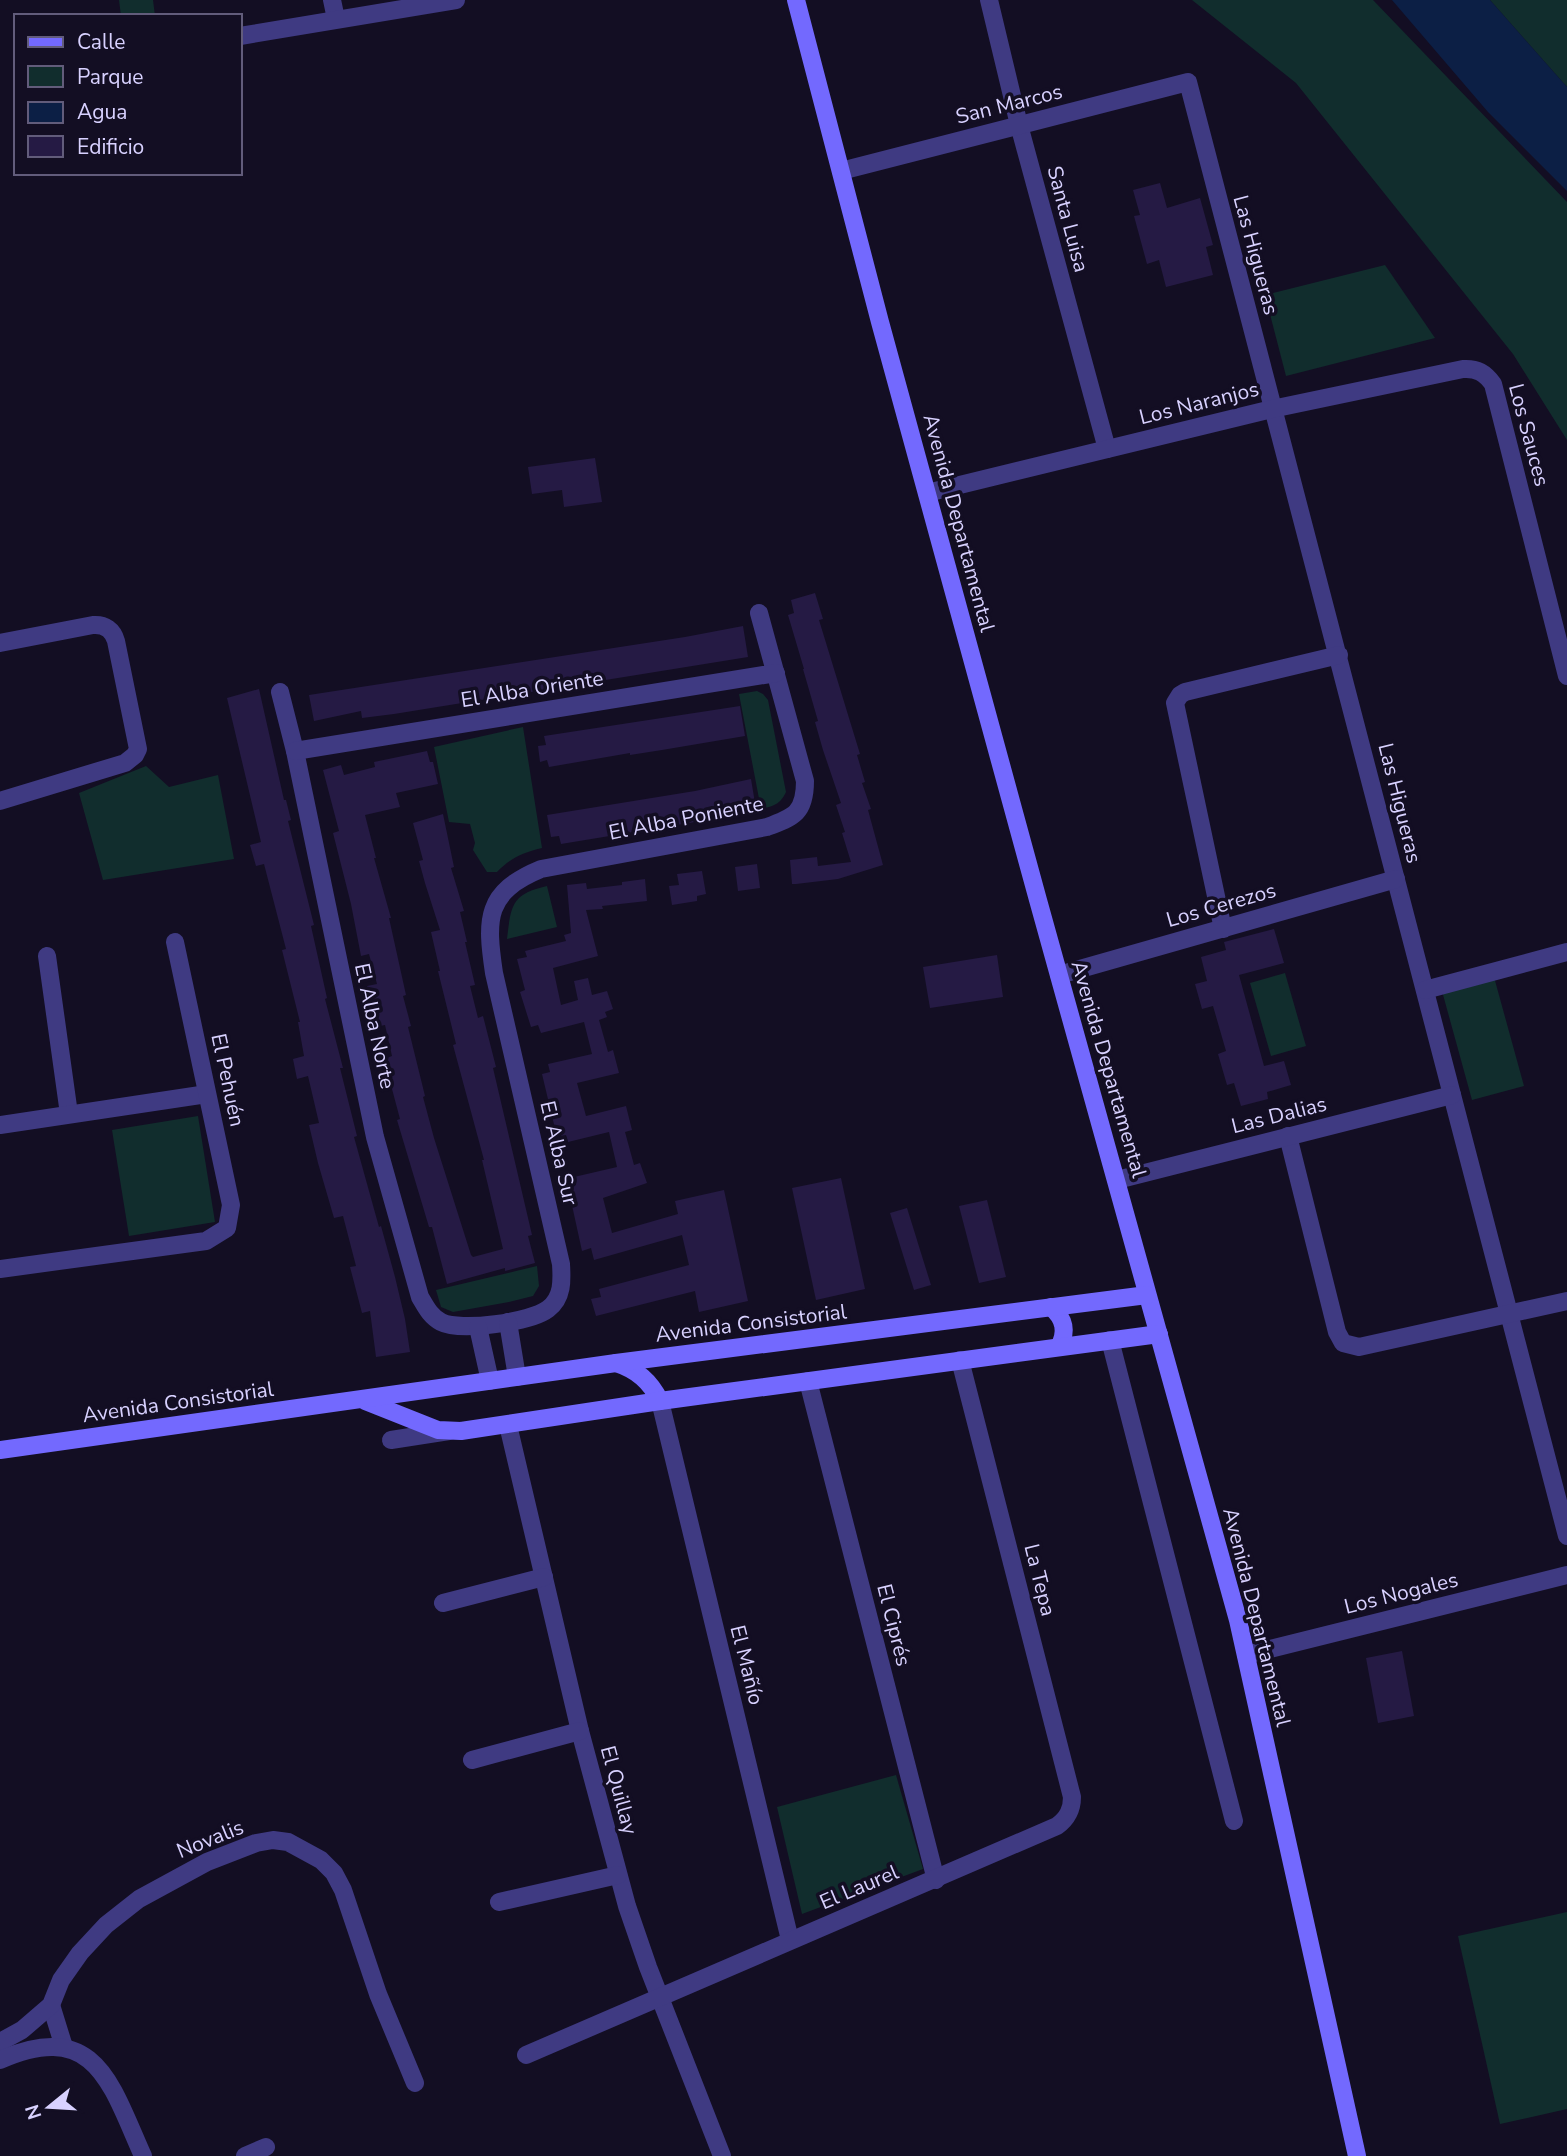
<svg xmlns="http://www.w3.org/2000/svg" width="1567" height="2156" viewBox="0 0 1567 2156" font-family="'Nunito Sans',sans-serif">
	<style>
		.green { fill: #112d2d }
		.water { fill: #0c1f45 }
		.building { fill: #251a44 }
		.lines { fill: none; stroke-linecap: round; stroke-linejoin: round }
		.street { stroke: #3f3a82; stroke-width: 18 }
		.secondary { stroke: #7369fe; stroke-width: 18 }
		.labels { text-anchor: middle; stroke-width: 7; stroke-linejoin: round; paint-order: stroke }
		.street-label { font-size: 21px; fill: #d8d1ff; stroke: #130e23 }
	</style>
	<rect width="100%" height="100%" fill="#130e23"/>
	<g class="green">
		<polygon points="119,0 153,0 155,16 121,16"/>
		<polygon points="1192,0 1373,0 1567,202 1567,440 1513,354 1296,83"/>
		<polygon points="1490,0 1567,0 1567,87"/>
		<polygon points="1385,265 1435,338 1286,376 1265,295"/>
		<path d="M757,691L763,694L768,700L786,792C780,805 773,806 761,809L739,694Z"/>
		<path d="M523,727L542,848C522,853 512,857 497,872H487L473,850L475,843L470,824L449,822L434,747Z"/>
		<polygon points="146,766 169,787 218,775 234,859 103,880 79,793"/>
		<path d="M547,886L557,927L507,939C511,906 511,894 547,886Z"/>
		<polygon points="1285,973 1306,1046 1271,1056 1250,983"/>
		<polygon points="1494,977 1524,1086 1472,1100 1442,991"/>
		<polygon points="198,1116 215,1222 129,1236 112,1130"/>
		<polygon points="537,1266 539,1286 533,1296 509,1302 453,1312 441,1307 436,1290"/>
		<polygon points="896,1775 923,1869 802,1914 777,1807"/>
		<polygon points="1567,1912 1567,2109 1500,2124 1458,1936"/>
	</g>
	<polygon class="water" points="1392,0 1490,0 1567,87 1567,191 1488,112"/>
	<g class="building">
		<polygon points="1160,183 1167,208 1200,198 1213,245 1206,247 1213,275 1166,287 1159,260 1147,264 1134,216 1140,215 1133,190"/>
		<polygon points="595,458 602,502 564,507 562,490 532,494 528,467"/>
		<polygon points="815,593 823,619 819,620 860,754 857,755 865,782 862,783 871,809 868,810 883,865 838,879 796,884 792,884 790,860 817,857 818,866 851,862 842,833 845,832 836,805 841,803 823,750 815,722 818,721 803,669 804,669 788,615 794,613 791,600"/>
		<polygon points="743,626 748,657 394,714 362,718 361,711 314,721 309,695 685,637"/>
		<polygon points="259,689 284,800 286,800 291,820 288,821 314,925 311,926 327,998 325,999 343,1068 340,1068 357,1136 354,1137 379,1227 381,1226 395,1277 405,1319 410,1352 376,1357 370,1311 362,1313 350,1267 356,1266 343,1216 334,1218 318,1163 309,1125 319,1123 308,1076 297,1079 293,1059 304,1056 298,1022 300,1022 282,950 286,949 264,864 256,866 250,845 261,842 227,698"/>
		<polygon points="740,706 745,736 662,750 630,755 630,753 549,767 547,760 540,762 538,746 546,745 544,736"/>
		<polygon points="427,751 430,762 433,762 438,784 396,793 400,807 365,815 376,858 374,858 391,918 389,918 406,995 403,996 411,1026 408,1027 425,1096 423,1097 434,1138 471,1255 473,1257 503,1249 482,1160 484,1160 453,1045 456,1044 438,971 440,971 431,932 440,930 425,883 419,861 423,860 413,823 443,814 454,867 451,868 464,911 460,912 467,942 465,942 475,985 470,986 478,1018 483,1016 496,1067 493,1068 532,1235 528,1236 535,1263 505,1271 505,1268 447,1284 432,1227 429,1227 397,1120 400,1119 384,1059 392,1056 385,1025 375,1027 367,986 377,984 369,954 361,956 351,904 333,833 339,831 323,770 341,765 344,775 375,767 374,762"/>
		<polygon points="751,779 756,809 725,815 725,817 561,844 559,836 551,837 547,815 695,791"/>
		<polygon points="757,864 760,888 738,891 735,867"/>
		<polygon points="702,871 706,894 697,896 697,901 672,905 669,886 679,885 677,874"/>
		<polygon points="645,879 647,901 602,906 603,909 586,910 598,956 553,968 561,1005 578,1000 574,981 588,978 592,995 607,991 613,1009 605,1012 607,1017 599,1020 608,1052 613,1050 619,1073 577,1083 586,1116 626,1106 632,1130 625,1132 634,1165 640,1163 647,1183 603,1198 612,1233 678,1214 675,1201 724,1190 748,1301 699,1312 695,1291 596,1316 591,1299 601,1297 599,1289 689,1265 682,1235 594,1260 591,1248 582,1251 568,1187 576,1185 574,1177 617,1167 609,1132 568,1142 566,1135 557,1137 542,1074 550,1072 548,1064 592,1054 584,1022 541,1033 538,1025 531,1027 520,992 525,990 517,959 527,957 525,951 566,941 564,935 571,933 567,885 586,883 587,889 622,885 622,882"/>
		<polygon points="1274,929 1284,963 1239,975 1264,1066 1284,1061 1291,1085 1267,1092 1268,1099 1241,1106 1234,1083 1227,1085 1218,1054 1226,1051 1213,1006 1202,1009 1195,984 1207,981 1201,957 1226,950 1224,942"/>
		<polygon points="997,955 1003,997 930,1008 923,967"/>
		<polygon points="841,1178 865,1289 816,1300 792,1188"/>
		<polygon points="987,1200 1006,1277 979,1283 959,1206"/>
		<polygon points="907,1208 931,1285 914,1290 890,1213"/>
		<polygon points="1402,1651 1414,1716 1378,1723 1366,1658"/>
	</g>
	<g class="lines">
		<g class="street">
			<polyline points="332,0 336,19"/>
			<polyline points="989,0 1019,125 1107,449"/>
			<polyline points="240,36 456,0"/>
			<polyline points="841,171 1188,82 1567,1536"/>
			<path d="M927,493L1272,409L1463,369C1477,368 1485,373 1493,384L1567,676"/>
			<path d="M0,643L93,625C105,624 113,630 116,641L138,749L135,755L125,763L0,801"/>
			<path d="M280,692L295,751L375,1137L420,1297C426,1307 430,1316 441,1322C460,1332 531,1322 548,1309C563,1298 562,1280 561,1264L494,973C486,919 485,892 541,869L767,827C794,817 805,813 805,781L759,613"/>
			<polyline points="295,751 776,673"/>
			<polyline points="1223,929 1175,703 1180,695 1185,692 1339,655"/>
			<polyline points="47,956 69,1114"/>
			<polyline points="1059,975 1396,879"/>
			<polyline points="1425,990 1567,952"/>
			<polyline points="0,1125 207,1094"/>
			<polyline points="1288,1136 1337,1332 1343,1343 1359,1347 1567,1301"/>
			<polyline points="1117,1180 1452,1095"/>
			<polyline points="0,1269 206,1241 227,1228 231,1205 175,942"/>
			<polyline points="508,1322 517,1377"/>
			<polyline points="478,1327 490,1381"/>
			<polyline points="1110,1340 1234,1821"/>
			<polyline points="808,1381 936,1880"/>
			<polyline points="660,1401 790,1940"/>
			<polyline points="508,1425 580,1731 627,1906 648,1967 722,2156"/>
			<polyline points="391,1440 449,1431"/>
			<polyline points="443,1603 544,1577"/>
			<polyline points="1246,1655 1567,1575"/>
			<polyline points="472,1760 580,1731"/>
			<polyline points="499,1902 618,1875"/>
			<polyline points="51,2005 64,2047"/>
			<polyline points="0,2042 22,2030 51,2005 61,1980 80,1953 106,1925 139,1899 207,1862 256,1843 273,1840 288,1842 321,1860 334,1873 343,1890 378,1994 415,2083"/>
			<path d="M526,2055L1057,1826C1068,1818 1072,1809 1072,1797L960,1360"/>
			<path d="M0,2060C96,2018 111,2085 143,2156"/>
			<polyline points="245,2156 266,2147"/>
		</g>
		<g class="secondary">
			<polyline points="796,0 880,322 1038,900 1238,1620 1357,2156"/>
			<path d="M1051,1307C1065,1319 1067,1332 1059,1347"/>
			<path d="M616,1363C637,1370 650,1381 660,1401"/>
			<polyline points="365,1401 438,1430 461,1431 660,1401 1159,1334"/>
			<polyline points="0,1450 616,1363 1147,1295"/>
		</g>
	</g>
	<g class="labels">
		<g class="street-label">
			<text transform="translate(1009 104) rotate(-14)" y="7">San Marcos</text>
			<text transform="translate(1068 219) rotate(75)" y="7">Santa Luisa</text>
			<text transform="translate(1256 255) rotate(75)" y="7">Las Higueras</text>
			<text transform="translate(1199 403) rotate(-14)" y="7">Los Naranjos</text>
			<text transform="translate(1529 435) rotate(75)" y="7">Los Sauces</text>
			<text transform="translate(959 523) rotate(75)" y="7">Avenida Departamental</text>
			<text transform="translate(532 689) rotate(-9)" y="7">El Alba Oriente</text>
			<text transform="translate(1400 803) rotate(76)" y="7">Las Higueras</text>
			<text transform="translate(686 818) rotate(-11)" y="7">El Alba Poniente</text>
			<text transform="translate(1221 905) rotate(-16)" y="7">Los Cerezos</text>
			<text transform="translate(375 1026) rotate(78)" y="7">El Alba Norte</text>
			<text transform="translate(1109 1069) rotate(74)" y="7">Avenida Departamental</text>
			<text transform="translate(228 1080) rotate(78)" y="7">El Pehuén</text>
			<text transform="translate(1279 1115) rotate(-14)" y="7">Las Dalias</text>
			<text transform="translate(559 1153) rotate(77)" y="7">El Alba Sur</text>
			<text transform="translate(751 1323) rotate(-7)" y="7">Avenida Consistorial</text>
			<text transform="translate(178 1402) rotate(-8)" y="7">Avenida Consistorial</text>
			<text transform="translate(1040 1580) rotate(76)" y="7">La Tepa</text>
			<text transform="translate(1401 1593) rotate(-14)" y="7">Los Nogales</text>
			<text transform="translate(1257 1617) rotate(76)" y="7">Avenida Departamental</text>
			<text transform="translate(894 1625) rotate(76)" y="7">El Ciprés</text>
			<text transform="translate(747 1665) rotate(76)" y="7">El Mañío</text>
			<text transform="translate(619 1790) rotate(75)" y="7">El Quillay</text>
			<text transform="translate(210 1839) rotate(-22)" y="7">Novalis</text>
			<text transform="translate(859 1887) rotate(-23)" y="7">El Laurel</text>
		</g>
	</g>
	<rect x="14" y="14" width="228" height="161" fill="#130e23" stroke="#625c7b" stroke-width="2"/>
	<rect x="28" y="37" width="35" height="10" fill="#7369fe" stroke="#625c7b" stroke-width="2"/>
	<text x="77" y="49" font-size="21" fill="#d8d1ff">Calle</text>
	<rect x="28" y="66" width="35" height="21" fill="#112d2d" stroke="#625c7b" stroke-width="2"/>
	<text x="77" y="84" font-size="21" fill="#d8d1ff">Parque</text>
	<rect x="28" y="102" width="35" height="21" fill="#0c1f45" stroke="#625c7b" stroke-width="2"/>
	<text x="77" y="119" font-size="21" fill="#d8d1ff">Agua</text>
	<rect x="28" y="136" width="35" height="21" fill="#251a44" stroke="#625c7b" stroke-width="2"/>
	<text x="77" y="154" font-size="21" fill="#d8d1ff">Edificio</text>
	<g transform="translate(49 2107) rotate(252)" stroke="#130e23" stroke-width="5" paint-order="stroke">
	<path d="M0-5L12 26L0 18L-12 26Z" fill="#d8d1ff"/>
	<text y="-10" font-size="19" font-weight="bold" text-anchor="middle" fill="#d8d1ff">N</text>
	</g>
</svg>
